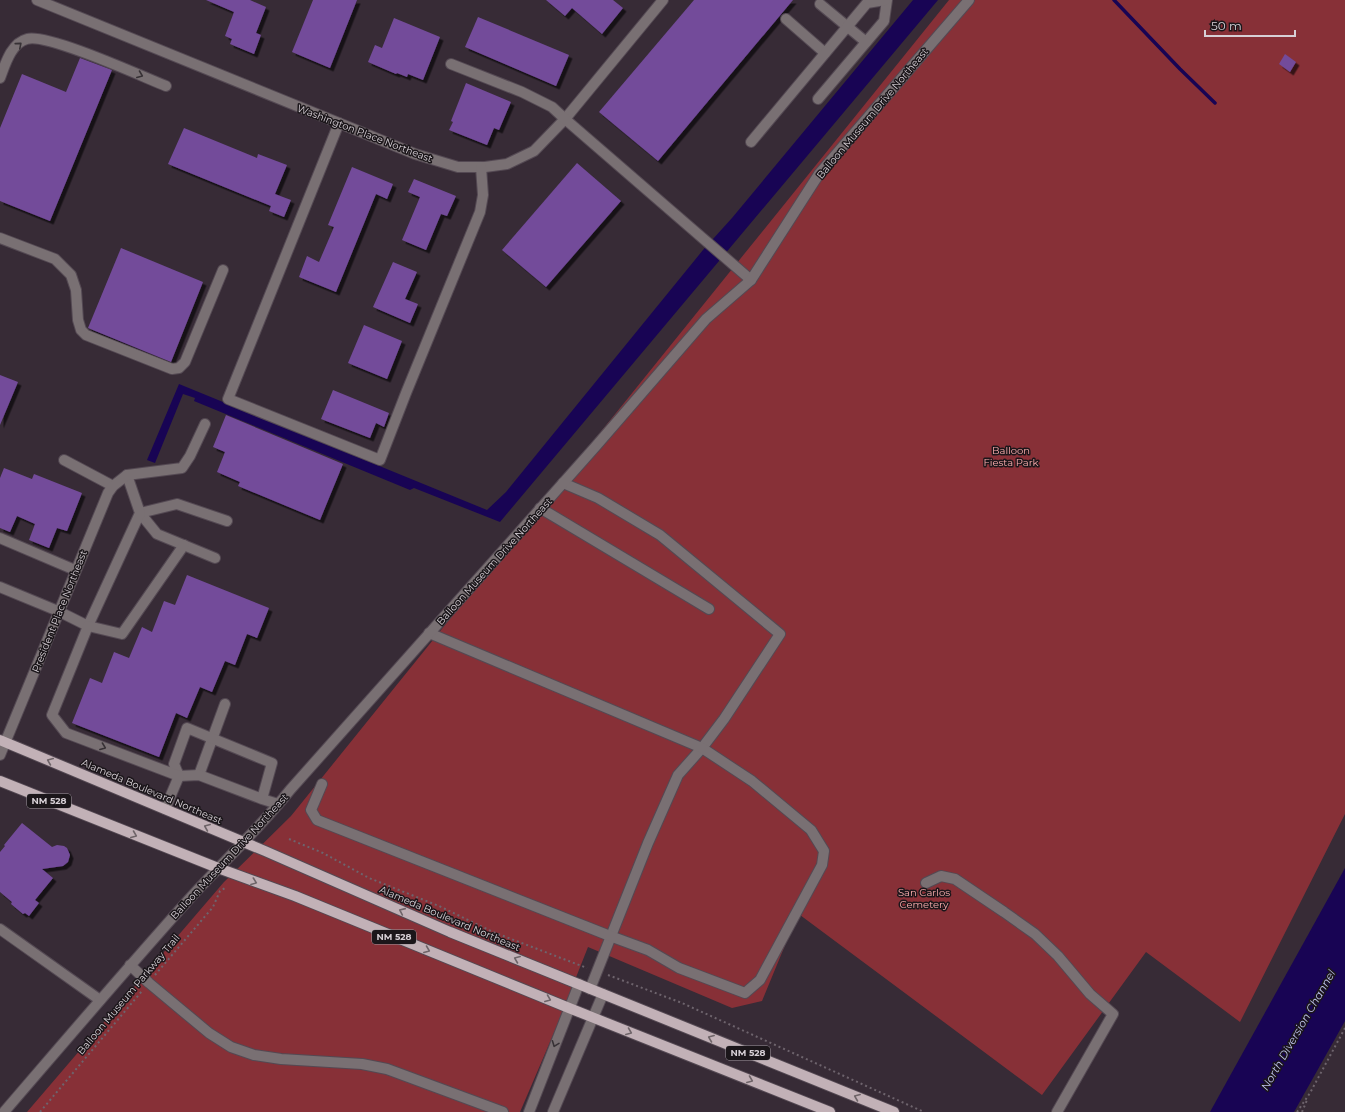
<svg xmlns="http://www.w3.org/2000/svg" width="1345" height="1112" viewBox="0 0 1345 1112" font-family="Montserrat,sans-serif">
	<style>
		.green { fill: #873037 }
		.water { fill: #180454 }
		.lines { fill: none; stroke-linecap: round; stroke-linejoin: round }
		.stream { stroke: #180454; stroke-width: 3.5 }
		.building { fill: #734b9a; filter: url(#shadow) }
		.minor-casing { stroke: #544953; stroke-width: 12 }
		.major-casing { stroke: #544953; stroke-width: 12 }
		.path { stroke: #6e646d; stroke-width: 2; stroke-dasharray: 2 3; stroke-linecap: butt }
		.minor { stroke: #797073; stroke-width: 10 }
		.major { stroke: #c2b1b7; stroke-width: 10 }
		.oneway { stroke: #373135 }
		.oneway2 { stroke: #6e6468 }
		.labels { text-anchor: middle; stroke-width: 3; stroke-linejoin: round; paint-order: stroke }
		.shield { fill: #1b161a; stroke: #9f989e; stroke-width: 1 }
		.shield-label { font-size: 9px; font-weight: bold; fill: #d7d0d6 }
		.street-label { font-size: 10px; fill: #d7d0d6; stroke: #1b161a }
		.park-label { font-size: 10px; fill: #feaeaf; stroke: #1b161a }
		.water-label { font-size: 11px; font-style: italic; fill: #bfc3f0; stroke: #1b161a }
	</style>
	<defs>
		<filter id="shadow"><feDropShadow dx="3.5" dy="3.5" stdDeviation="0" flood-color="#0009"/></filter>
	</defs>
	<rect width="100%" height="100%" fill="#372b36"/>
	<polygon class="green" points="949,0 1345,0 1345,814 1240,1022 1146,952 1042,1095 800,915 800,909 762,1001 732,1008 588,947 556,1028 520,1112 27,1112 224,882 291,816"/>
	<g class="water">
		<polygon points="913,0 938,0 500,522 414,488 410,490 194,401 195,398 183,394 155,463 147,460 179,384 487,510 506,492 703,250 732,218"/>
		<polygon points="1345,868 1345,1021 1294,1112 1210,1112"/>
	</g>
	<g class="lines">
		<polyline class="stream" points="1114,0 1180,69 1215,103"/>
	</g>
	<g class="building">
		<polygon points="206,0 250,0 266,7 256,33 261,35 254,54 230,44 232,39 225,36 234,12"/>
		<polygon points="313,0 357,0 330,68 292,52"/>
		<polygon points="546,0 613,0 623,8 602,34 572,8 565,16"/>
		<polygon points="694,0 793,0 658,161 599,112"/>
		<polygon points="478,17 569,55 556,86 465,47"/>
		<polygon points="394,18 440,37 423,80 408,74 407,77 397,73 396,74 368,62 375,45 382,48"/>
		<polygon points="1285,54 1296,62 1290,72 1279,64"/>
		<polygon points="80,58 112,70 50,221 0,201 0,128 22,74 66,92"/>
		<polygon points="466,83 511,102 499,130 494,128 487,145 449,130 453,122 451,121"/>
		<polygon points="184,128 257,158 258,154 287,165 275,194 291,200 284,217 269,211 271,206 168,164"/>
		<polygon points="577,163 621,201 546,287 502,250"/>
		<polygon points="352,167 393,184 387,199 376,194 336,292 299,277 307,256 319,262 334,227 328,225"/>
		<polygon points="414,179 456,196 447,216 441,214 426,250 402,240 420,197 408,192"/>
		<polygon points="121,248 203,282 171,362 88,328"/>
		<polygon points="393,262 417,272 405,299 418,304 410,323 373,307"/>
		<polygon points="364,325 402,341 387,379 348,363"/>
		<polygon points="0,375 18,382 0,425"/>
		<polygon points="333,390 389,413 384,427 376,423 370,438 321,419"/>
		<polygon points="226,415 343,464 320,520 238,486 240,482 217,472 225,452 213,447"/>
		<polygon points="4,468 32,479 34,474 82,493 67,531 57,528 49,548 29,540 35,524 17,516 10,532 0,528 0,478"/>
		<polygon points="187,575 269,608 257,638 247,634 235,665 225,661 212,692 200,687 187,718 176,713 159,757 72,723 90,678 102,683 114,652 129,658 142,627 152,632 164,601 175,605"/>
		<polygon points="22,823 52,847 57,845 64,846 67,848 70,855 68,862 63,866 42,869 53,878 35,900 39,903 29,916 25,913 23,914 11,904 12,902 0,892 0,852 5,846 4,845"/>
	</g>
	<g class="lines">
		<defs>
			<g id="minor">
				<polyline points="37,0 415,154 458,167 485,167 507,164 534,151 565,119 663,0"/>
				<polyline points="820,4 866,42"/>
				<polyline points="786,19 825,53"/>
				<polyline points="451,64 522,92 552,107 565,119 751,280"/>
				<path d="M0,78C5,65 11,43 27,39C47,33 141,76 166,86"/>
				<polyline points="818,99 884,21 887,0"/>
				<polyline points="339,123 228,399 380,460 406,393 480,212 483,195 481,167"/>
				<polyline points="751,142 867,3 885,0"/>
				<polyline points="0,238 55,259 71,275 76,290 78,320 81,330 86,335 172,369 179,368 185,362 223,270"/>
				<polyline points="64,460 113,486"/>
				<polyline points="563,483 598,498 660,535 780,634 724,719 702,748 678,775 648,843 590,989"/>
				<polyline points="540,508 709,609"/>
				<polyline points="0,538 75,570"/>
				<polyline points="215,558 157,534 140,513 177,504 227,521"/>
				<polyline points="0,587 58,611 88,626 140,513 127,475"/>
				<polyline points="0,755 108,493 113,486 127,475 182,468 190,456 205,424"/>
				<polyline points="199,775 225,704"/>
				<polyline points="322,784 311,810 317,820 610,936 648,950 679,968 745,993 760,980 822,865 824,851 811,830 752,781 702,748 429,633"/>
				<polyline points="262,799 272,763 187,728 174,764 179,776 199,775 262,799 278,804"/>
				<polyline points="165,809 179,776 66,733 52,715 88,626 122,634 184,545"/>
				<polyline points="926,883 941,876 955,879 1004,912 1035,934 1058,956 1090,994 1113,1014 1057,1112"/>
				<polyline points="0,929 100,1000"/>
				<polyline points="130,965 149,983 209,1033 231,1047 254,1055 281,1059 362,1064 387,1069 503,1112"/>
				<path d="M4,1112C66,1040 128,967 191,897C224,861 260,828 290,790L596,446L706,319L751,280L819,174L969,0"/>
				<polyline points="529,1112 579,984"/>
				<polyline points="553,1112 603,994"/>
			</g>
			<g id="major">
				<polyline points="0,740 265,851 450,932 894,1112"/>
				<polyline points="0,781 218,868 295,896 569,1008 830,1112"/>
			</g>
		</defs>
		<use href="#minor" class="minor-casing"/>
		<use href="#major" class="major-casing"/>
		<g class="path">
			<polyline points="289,839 323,853 369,878 439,906 493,932 587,968"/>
			<polyline points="155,975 213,907 220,891 227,887"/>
			<polyline points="608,975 682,1003 924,1112"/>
			<polyline points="40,1112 142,991"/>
			<polyline points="1297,1112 1310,1093 1345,1028"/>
			<polyline points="1302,1112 1307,1100"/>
		</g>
		<use href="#minor" class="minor"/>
		<use href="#major" class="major"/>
	</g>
	<defs><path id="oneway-chevron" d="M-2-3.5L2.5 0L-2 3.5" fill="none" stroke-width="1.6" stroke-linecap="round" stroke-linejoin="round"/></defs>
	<g class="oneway">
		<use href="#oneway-chevron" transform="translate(19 45) rotate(-41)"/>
		<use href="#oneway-chevron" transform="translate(140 75) rotate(22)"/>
		<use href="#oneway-chevron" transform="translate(103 747) rotate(21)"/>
		<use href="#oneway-chevron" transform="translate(555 1044) rotate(111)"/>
	</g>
	<g class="oneway2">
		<use href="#oneway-chevron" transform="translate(50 761) rotate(-157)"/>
		<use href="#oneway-chevron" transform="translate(207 827) rotate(-157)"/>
		<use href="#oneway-chevron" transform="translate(134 835) rotate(22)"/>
		<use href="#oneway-chevron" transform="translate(254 882) rotate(20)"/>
		<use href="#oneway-chevron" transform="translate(402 911) rotate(-156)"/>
		<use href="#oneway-chevron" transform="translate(427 950) rotate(22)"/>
		<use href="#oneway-chevron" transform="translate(517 959) rotate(-158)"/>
		<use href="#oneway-chevron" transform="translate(548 999) rotate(22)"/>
		<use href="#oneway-chevron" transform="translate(629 1032) rotate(22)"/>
		<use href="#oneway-chevron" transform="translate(711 1038) rotate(-158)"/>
		<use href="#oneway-chevron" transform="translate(750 1080) rotate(22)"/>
		<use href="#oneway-chevron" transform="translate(857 1097) rotate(-158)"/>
	</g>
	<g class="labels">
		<g class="shield">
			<rect x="27" y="794" width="44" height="14" rx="3"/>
			<rect x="372" y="930" width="44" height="14" rx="3"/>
			<rect x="726" y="1046" width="44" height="14" rx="3"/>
		</g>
		<g class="shield-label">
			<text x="49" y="804">NM 528</text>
			<text x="394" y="940">NM 528</text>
			<text x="748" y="1056">NM 528</text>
		</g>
		<g class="street-label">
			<text transform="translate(872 113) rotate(-50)" y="4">Balloon Museum Drive Northeast</text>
			<text transform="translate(365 133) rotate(21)" y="4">Washington Place Northeast</text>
			<text transform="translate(494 561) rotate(-48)" y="4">Balloon Museum Drive Northeast</text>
			<text transform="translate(59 611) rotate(-68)" y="4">President Place Northeast</text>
			<text transform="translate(152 791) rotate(23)" y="4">Alameda Boulevard Northeast</text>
			<text transform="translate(229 856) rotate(-47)" y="4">Balloon Museum Drive Northeast</text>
			<text transform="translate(450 918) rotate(23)" y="4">Alameda Boulevard Northeast</text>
			<text transform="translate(128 994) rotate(-50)" y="4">Balloon Museum Parkway Trail</text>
		</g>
		<g class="park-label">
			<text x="1011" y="454">Balloon<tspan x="1011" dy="12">Fiesta Park</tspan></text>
			<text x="924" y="896">San Carlos<tspan x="924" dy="12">Cemetery</tspan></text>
		</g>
		<g class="water-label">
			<text transform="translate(1298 1030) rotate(-60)" y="4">North Diversion Channel</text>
		</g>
	</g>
	<path d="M1205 30v6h90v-6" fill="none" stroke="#d7d0d6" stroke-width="2"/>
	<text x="1211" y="30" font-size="12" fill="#d7d0d6" stroke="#1b161a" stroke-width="3" paint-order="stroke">50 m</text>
</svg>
